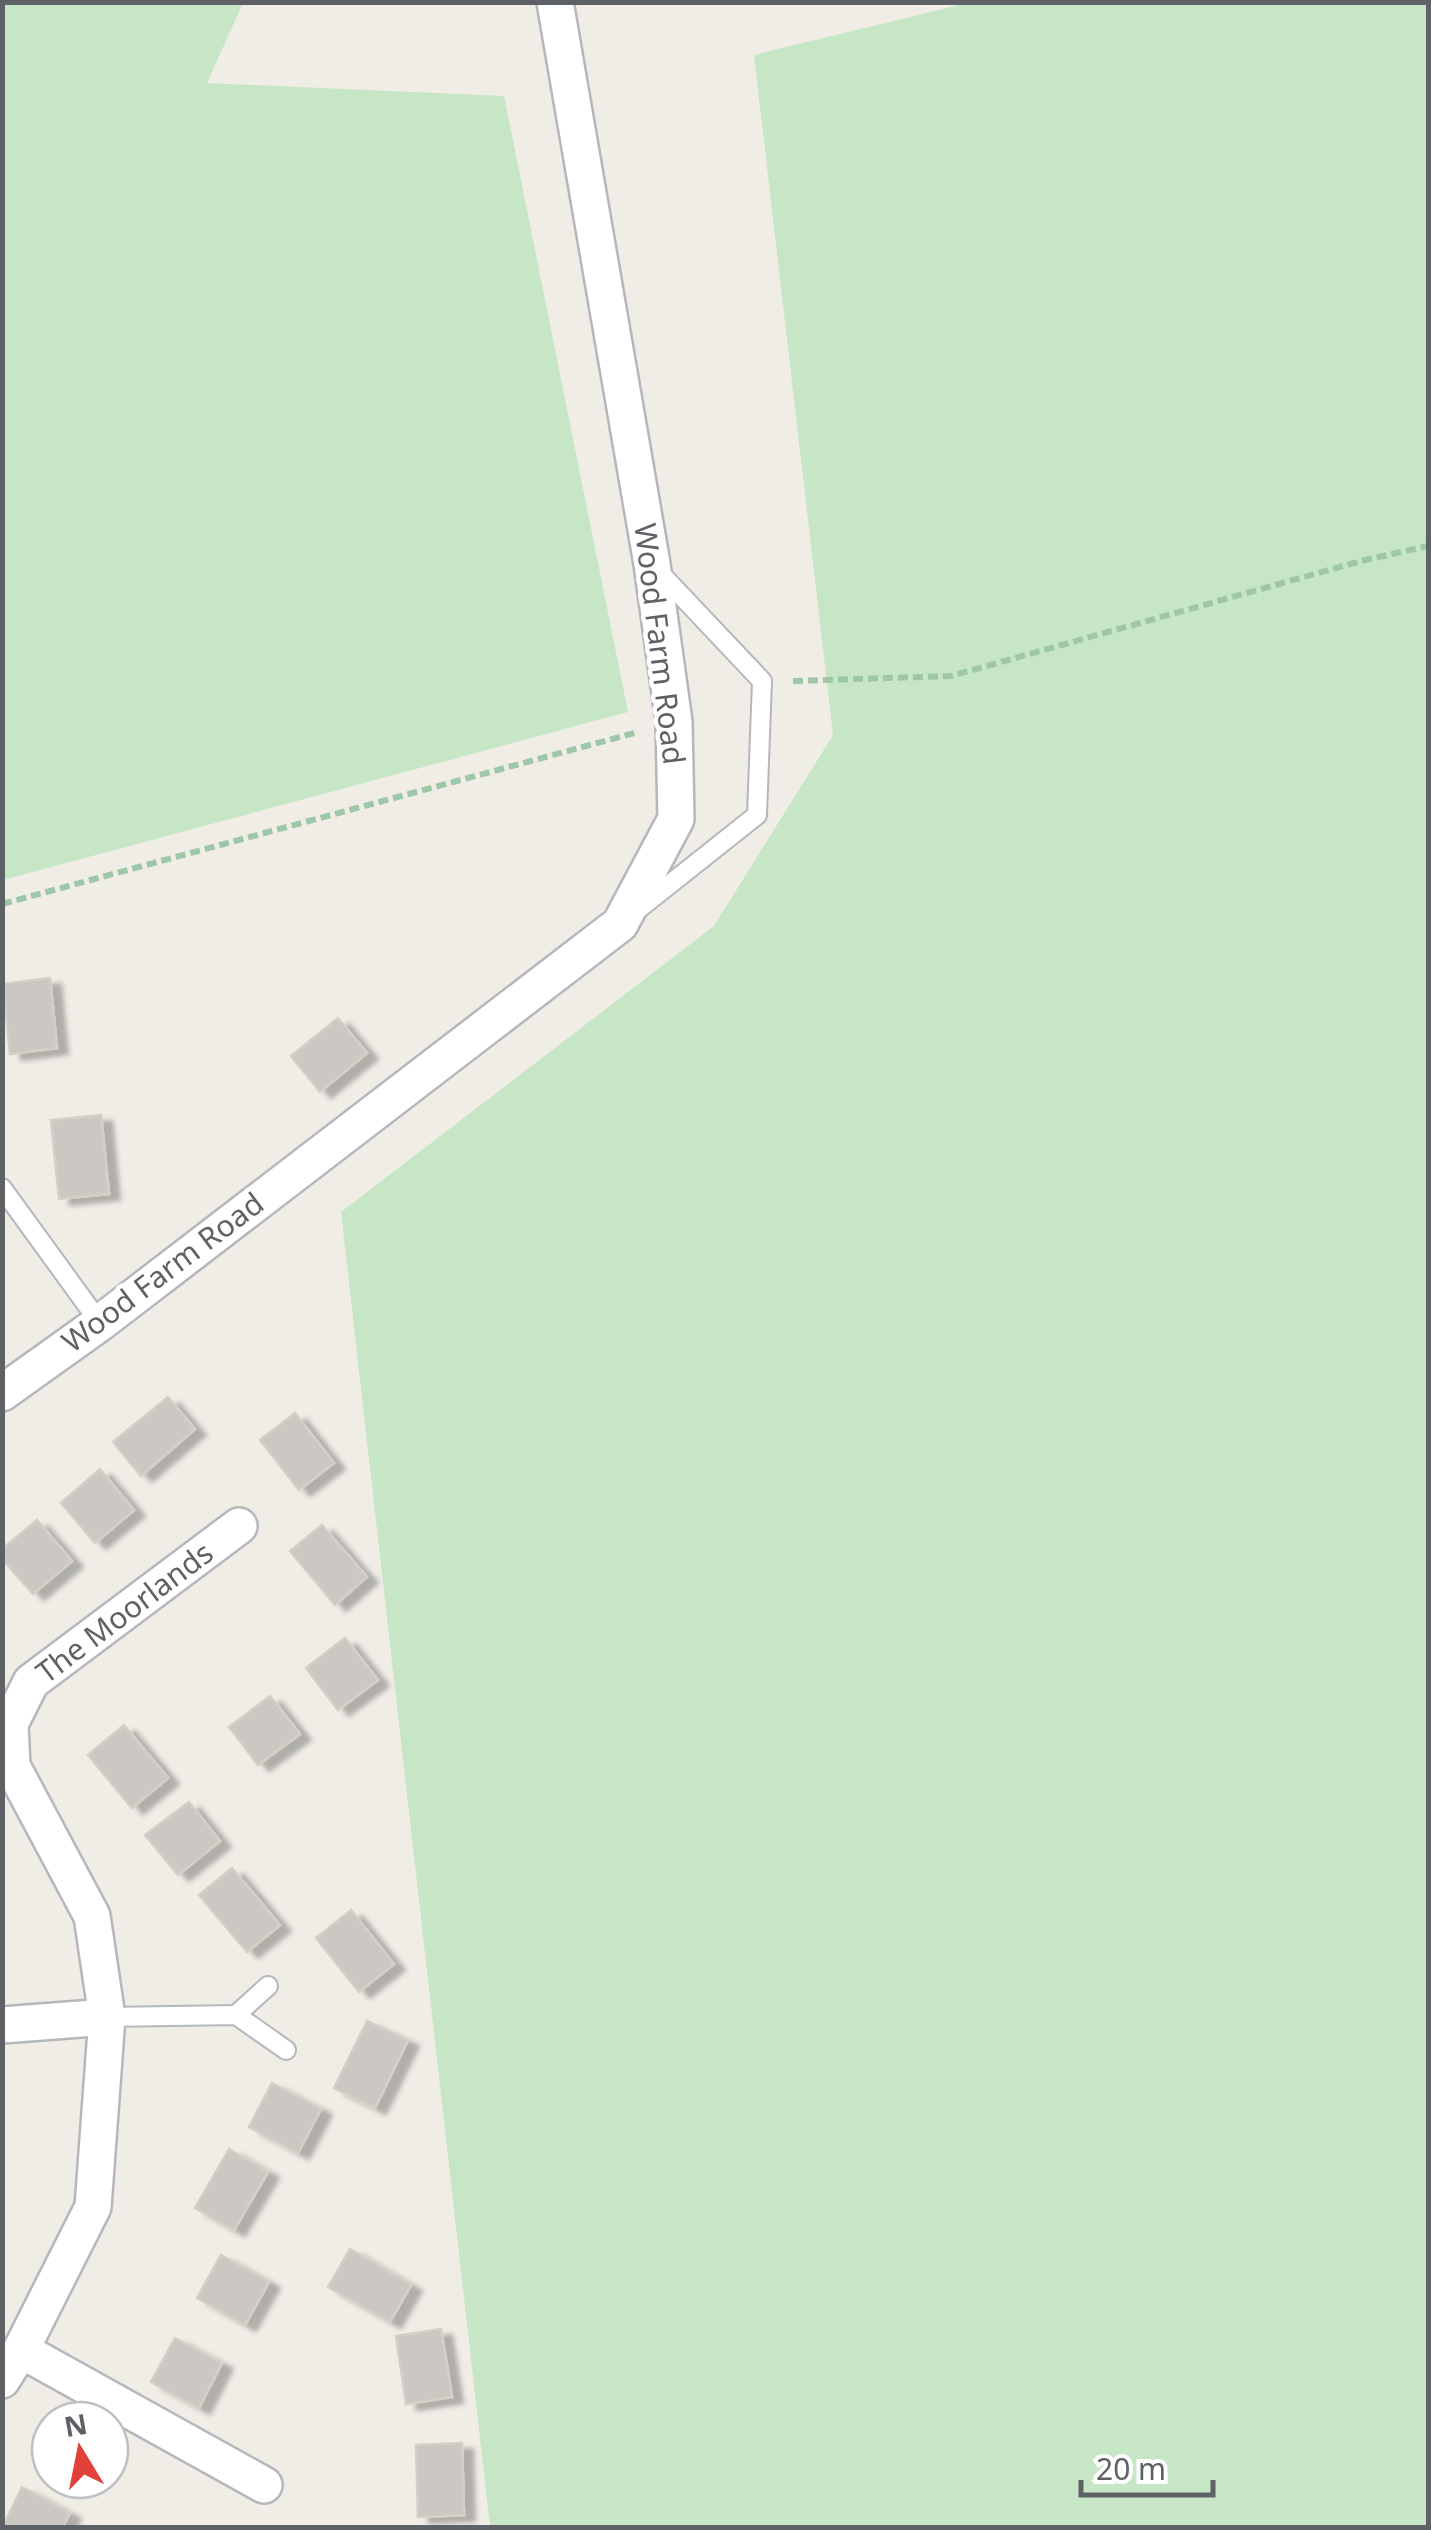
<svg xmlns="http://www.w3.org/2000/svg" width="1431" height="2530" viewBox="0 0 1431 2530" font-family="'Noto Sans',sans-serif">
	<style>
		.green { fill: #c6e6c5 }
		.building { fill: #cbc8c4; stroke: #d4cfc5; stroke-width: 2.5; filter: url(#shadow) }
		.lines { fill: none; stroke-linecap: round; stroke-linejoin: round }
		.lane-casing { stroke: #b4b7bb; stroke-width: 22 }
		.street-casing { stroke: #b4b7bb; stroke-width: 40 }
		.path { stroke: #9ec7a8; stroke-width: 6; stroke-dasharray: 10 5; stroke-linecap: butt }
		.lane { stroke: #fff; stroke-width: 18 }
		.street { stroke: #fff; stroke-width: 35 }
		.labels { text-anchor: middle; stroke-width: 9; stroke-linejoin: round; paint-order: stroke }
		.street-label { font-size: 30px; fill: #5e6266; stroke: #fff }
	</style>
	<defs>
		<filter id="shadow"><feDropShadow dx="11" dy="6" stdDeviation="2.5" flood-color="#0004"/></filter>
	</defs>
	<rect width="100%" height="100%" fill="#f0ede7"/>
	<g class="green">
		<polygon points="3,2 243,3 207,83 504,96 628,712 3,880"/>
		<polygon points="967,3 1428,3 1428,2527 490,2527 341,1212 714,926 833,735 754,55"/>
	</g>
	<g class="building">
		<polygon points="50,978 57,1048 10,1054 3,984"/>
		<polygon points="338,1018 367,1053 320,1092 291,1056"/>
		<polygon points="101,1115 109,1194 59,1199 51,1120"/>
		<polygon points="168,1397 195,1429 141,1476 113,1442"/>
		<polygon points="295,1413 334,1463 299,1490 260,1440"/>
		<polygon points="100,1469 134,1510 95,1543 61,1503"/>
		<polygon points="37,1520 72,1561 33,1594 2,1559 2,1549"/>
		<polygon points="322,1525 367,1577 335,1605 290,1551"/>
		<polygon points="345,1638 378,1680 338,1710 306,1668"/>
		<polygon points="270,1696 300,1734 258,1765 229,1727"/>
		<polygon points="124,1725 168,1778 132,1808 88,1755"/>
		<polygon points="189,1802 220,1841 178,1875 145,1835"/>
		<polygon points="232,1868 280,1925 247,1952 199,1895"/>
		<polygon points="351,1910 394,1964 359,1992 316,1938"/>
		<polygon points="367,2021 408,2040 375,2108 334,2088"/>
		<polygon points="272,2083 321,2109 298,2153 249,2127"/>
		<polygon points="229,2149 268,2172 234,2230 195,2208"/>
		<polygon points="350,2249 411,2285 390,2322 328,2287"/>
		<polygon points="221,2255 269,2282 245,2325 197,2298"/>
		<polygon points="441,2329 452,2397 406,2404 396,2336"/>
		<polygon points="175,2338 222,2363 199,2408 151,2382"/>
		<polygon points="462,2443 464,2515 418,2517 416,2445"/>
		<polygon points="22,2487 70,2513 62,2528 2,2528"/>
	</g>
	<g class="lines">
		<defs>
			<g id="lane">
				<polyline points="636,911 757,815 762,681 659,572"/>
				<polyline points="2,1188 100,1323"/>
				<polyline points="236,2015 268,1986"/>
				<polyline points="107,2017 236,2015 286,2050"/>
			</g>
			<g id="street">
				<polyline points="2,1393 100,1323 620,924 676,819 674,722 652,564 555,2"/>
				<polyline points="2,2025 107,2017"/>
				<polyline points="21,2350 264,2485"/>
				<polyline points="2,2380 21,2350 93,2207 107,2017 92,1916 12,1766 10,1724 31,1682 239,1526"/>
			</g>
		</defs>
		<use href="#lane" class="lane-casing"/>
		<use href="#street" class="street-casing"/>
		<g class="path">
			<polyline points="793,681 951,676 1361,561 1428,546"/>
			<polyline points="2,904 638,732"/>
		</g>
		<use href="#lane" class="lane"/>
		<use href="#street" class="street"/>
	</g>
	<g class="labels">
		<g class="street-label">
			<text transform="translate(659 644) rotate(83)" y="10">Wood Farm Road</text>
			<text transform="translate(163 1273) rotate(-37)" y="10">Wood Farm Road</text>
			<text transform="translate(125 1613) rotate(-37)" y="10">The Moorlands</text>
		</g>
	</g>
	<rect width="1431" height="2530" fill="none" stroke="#5e6266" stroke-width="10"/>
	<g transform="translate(80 2450) rotate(350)"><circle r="48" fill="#ffffff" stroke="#bfc0c2" stroke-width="2.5"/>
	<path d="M0-8L18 38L0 25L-18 38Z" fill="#e2413b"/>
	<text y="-15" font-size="28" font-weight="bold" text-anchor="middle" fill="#5e6266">N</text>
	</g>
	<path d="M1081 2480v15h132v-15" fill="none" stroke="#5e6266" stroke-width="5"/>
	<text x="1096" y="2480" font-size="30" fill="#5e6266" stroke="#ffffff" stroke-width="8" paint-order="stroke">20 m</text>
</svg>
